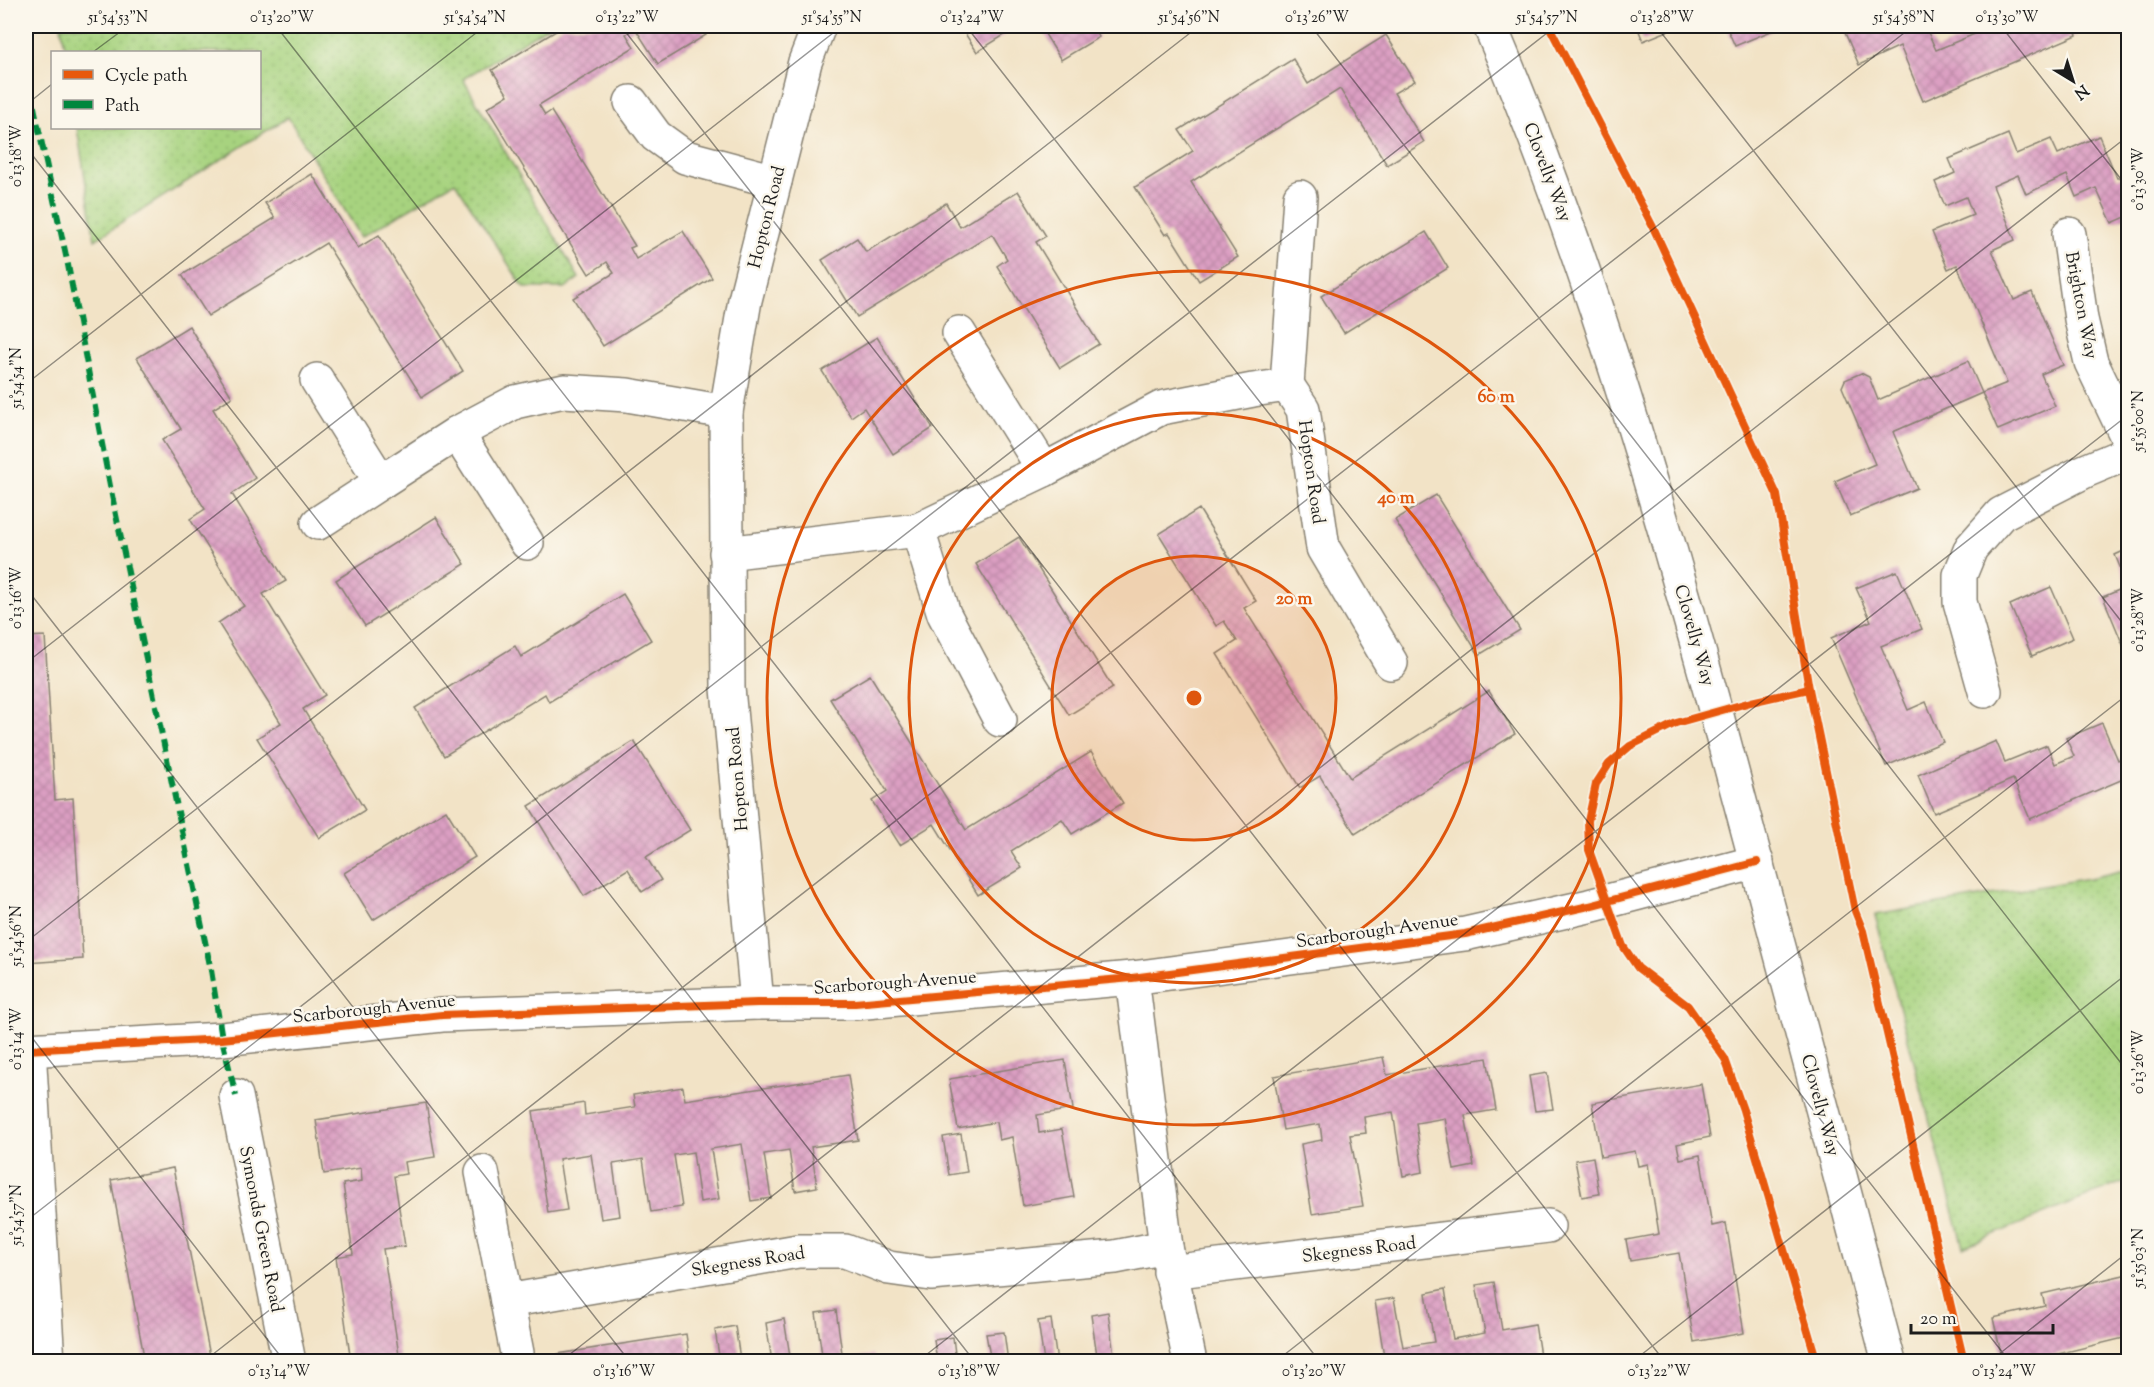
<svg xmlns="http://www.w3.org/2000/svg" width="2154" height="1387" viewBox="0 0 2154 1387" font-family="'Sorts Mill Goudy',serif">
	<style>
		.park { fill: url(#park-dots); stroke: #62784e; stroke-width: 1.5 }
		.building { fill: url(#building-cross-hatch) }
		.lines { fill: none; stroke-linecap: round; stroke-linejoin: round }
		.minor-casing { stroke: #878071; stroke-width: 36 }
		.minor { stroke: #fff; stroke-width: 33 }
		.quiet { stroke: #00873e; stroke-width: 6; stroke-dasharray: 12 6; stroke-linecap: butt }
		.cycleway-casing { stroke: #fbf7ec; stroke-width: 11 }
		.cycleway { stroke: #e8590c; stroke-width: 8 }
		.ticks { fill: none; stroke: #1c1c1c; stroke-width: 1.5; stroke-opacity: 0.45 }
		.ring { fill: none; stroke: #de560d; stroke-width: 3 }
		.labels { text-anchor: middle; stroke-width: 5; stroke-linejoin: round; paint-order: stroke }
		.street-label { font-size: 18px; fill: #1c1c1c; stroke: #fbf7ec }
		.centre { fill: #de560d; stroke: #fbf7ec; stroke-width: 3 }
		.ring-label { font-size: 18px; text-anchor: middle; font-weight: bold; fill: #de560d; stroke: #fbf7ec; stroke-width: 5; stroke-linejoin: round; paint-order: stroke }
		.neatline { fill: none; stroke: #1c1c1c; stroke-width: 2 }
		.ticks-label { font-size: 15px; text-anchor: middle; fill: #1c1c1c }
	</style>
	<defs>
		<pattern id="park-dots" width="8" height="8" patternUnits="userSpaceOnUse" patternTransform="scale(1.5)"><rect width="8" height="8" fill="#a7d37f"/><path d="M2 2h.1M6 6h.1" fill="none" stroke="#8fb56d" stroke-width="1.8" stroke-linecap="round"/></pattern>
		<pattern id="building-cross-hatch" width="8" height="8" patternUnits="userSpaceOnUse" patternTransform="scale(1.5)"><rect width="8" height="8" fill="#db9fc2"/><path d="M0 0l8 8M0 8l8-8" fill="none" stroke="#bb88a6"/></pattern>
	</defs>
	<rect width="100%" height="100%" fill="#fbf7ec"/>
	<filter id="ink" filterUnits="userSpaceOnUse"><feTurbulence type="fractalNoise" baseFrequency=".0167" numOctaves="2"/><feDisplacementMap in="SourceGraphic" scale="12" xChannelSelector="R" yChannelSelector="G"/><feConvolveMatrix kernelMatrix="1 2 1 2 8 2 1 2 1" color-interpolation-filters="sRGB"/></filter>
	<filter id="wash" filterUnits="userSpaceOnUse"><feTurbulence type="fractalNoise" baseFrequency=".008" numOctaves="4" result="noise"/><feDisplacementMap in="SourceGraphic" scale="24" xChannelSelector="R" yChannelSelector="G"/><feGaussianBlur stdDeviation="1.35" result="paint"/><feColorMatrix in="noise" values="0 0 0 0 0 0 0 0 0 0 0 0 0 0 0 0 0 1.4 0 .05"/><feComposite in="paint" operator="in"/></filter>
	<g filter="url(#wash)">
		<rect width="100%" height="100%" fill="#f2e3c6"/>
		<g class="park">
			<polygon points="61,26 549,26 463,79 579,278 565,288 524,288 455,182 361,237 288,117 95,240 77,128 260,128 260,52 66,52"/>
			<polygon points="2128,869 2128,1180 1963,1247 1875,915 2095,877"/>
		</g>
		<g id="blocks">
			<g class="building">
				<polygon points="564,26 700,26 706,35 658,64 635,28 626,34 634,47 539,105 545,115 551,111 635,246 630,248 636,259 683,231 712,278 603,346 573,298 614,273 607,262 589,274 487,108 508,95 492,70"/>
				<polygon points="960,26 1019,26 977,52"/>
				<polygon points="1040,26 1092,26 1099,37 1061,60"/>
				<polygon points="1637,26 1680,26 1643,41"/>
				<polygon points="1726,26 1783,26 1735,46"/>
				<polygon points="1842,26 1925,26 1936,50 1994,26 2074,26 2077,35 1923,101 1900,46 1859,65"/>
				<polygon points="1386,35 1415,81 1394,93 1424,142 1387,165 1340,89 1191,182 1238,257 1199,281 1169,233 1165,235 1135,187 1193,151 1179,130 1293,59 1308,84"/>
				<polygon points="2008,134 2016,154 2051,139 2058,154 2099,136 2117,178 2128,174 2128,216 2112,223 2096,188 2076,197 2067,175 2026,194 2018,175 1993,186 2015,240 1992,250 2014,300 2032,292 2063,365 2041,374 2055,406 1998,430 1982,393 2007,383 1957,265 1948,269 1932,232 1973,215 1966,197 1945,206 1935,182 1955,173 1949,159"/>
				<polygon points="312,174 358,248 379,235 463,371 422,397 326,243 208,316 182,275 275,218 265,203"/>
				<polygon points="1018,191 1046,236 1036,242 1099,344 1060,368 997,266 1007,259 992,234 857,317 822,260 857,238 866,252 946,203 960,227"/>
				<polygon points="1426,232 1448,268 1344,333 1321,296"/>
				<polygon points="189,326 232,397 213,409 255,478 232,494 286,581 263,594 325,695 303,709 365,810 319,838 257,738 281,723 218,623 244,606 190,519 205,509 162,440 181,429 137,358"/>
				<polygon points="877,337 933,428 893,454 864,408 851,417 822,371"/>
				<polygon points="1968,361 1982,393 1893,432 1917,488 1850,516 1835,481 1875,464 1842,387 1845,380 1861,373 1869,377 1878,400"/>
				<polygon points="1436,495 1520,630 1479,655 1395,520"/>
				<polygon points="1199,509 1256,601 1244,608 1350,778 1489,691 1515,734 1355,834 1320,776 1300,788 1217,654 1237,641 1224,621 1216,626 1159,534"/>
				<polygon points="436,517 465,564 365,626 336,580"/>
				<polygon points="1019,537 1113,688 1069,715 976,564"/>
				<polygon points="2128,549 2128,657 2103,597 2128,586 2115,555"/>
				<polygon points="1897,571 1922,629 1881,646 1908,710 1926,702 1943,742 1886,766 1831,638 1871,621 1856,588"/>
				<polygon points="2051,587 2073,638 2032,656 2010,605"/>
				<polygon points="623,594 651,640 549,702 545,694 444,756 415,708 515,646 521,657"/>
				<polygon points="45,636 55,800 73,798 83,959 26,963 26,637"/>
				<polygon points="870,675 966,830 1091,752 1123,803 1072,834 1062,819 1011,851 1022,868 978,895 934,824 900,845 872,801 887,791 830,699"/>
				<polygon points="2102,723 2118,760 2128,755 2128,777 2030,819 2013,779 1934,813 1918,775 1996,741 2005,762 2047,745 2055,764 2074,756 2066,738"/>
				<polygon points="634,741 690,830 646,857 661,880 642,892 628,869 584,896 529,806"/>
				<polygon points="446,810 475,857 373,920 344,873"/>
				<polygon points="1383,1057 1387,1075 1487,1058 1496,1110 1465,1115 1474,1166 1454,1170 1445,1118 1416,1123 1423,1172 1403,1176 1393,1112 1364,1117 1366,1133 1350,1135 1363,1206 1312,1214 1301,1144 1322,1140 1320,1124 1283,1130 1274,1076"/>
				<polygon points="1065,1060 1073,1109 1037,1115 1039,1133 1062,1129 1074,1197 1023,1206 1012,1137 999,1140 996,1122 958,1129 949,1079"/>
				<polygon points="1547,1073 1553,1109 1535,1111 1529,1076"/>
				<polygon points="848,1075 858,1140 811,1147 817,1187 795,1191 789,1150 764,1154 771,1198 751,1201 742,1144 711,1149 719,1199 700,1202 693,1152 674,1155 682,1207 651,1212 643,1159 613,1164 620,1216 601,1219 591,1154 559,1159 567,1210 548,1213 533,1111 584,1103 585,1115 635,1107 633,1095 683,1087 685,1100"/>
				<polygon points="1701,1084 1710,1137 1677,1144 1680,1159 1700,1155 1712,1226 1726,1223 1744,1333 1694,1342 1679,1253 1630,1261 1626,1240 1659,1234 1648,1164 1638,1166 1635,1151 1601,1157 1592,1103"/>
				<polygon points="426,1103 435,1157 404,1162 406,1174 394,1176 405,1246 383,1249 400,1362 351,1362 336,1257 353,1254 343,1184 362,1181 361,1168 324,1174 316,1120"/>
				<polygon points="961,1134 967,1172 949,1175 943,1137"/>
				<polygon points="1593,1157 1599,1194 1582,1197 1575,1160"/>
				<polygon points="173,1168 210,1356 183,1362 145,1362 111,1180"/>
				<polygon points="2128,1274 2128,1337 2025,1362 2003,1362 1993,1318 2045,1306 2042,1294"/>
				<polygon points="1494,1282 1502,1330 1535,1324 1541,1362 1385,1362 1375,1301 1394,1298 1403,1347 1434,1342 1426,1293 1445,1289 1453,1339 1485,1333 1476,1285"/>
				<polygon points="836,1310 843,1360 874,1355 874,1362 823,1362 816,1313"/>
				<polygon points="1108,1312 1115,1362 1098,1362 1091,1315"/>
				<polygon points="784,1319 791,1362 720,1362 715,1330 735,1326 740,1359 771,1355 766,1323"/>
				<polygon points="1051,1319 1057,1362 1044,1362 1038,1321"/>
				<polygon points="1004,1332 1008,1362 991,1362 986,1334"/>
				<polygon points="686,1334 690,1362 559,1362 558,1354"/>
				<polygon points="953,1337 956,1362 937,1362 934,1340"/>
				<polygon points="1151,1357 1152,1362 1128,1362 1128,1360"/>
			</g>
		</g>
	</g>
	<g filter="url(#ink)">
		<use href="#blocks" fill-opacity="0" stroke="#878071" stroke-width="1.5"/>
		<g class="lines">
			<defs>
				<g id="minor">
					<path d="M1490,26C1588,256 1657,497 1723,738C1780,945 1834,1154 1889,1362"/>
					<polyline points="631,102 656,136 685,157 775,181"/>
					<polyline points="2069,234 2081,319 2091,362 2128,439"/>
					<polyline points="959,333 1044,470"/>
					<polyline points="317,380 381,482 457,433 515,402 564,391 627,395 726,412"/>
					<polyline points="1287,385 1300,197"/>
					<polyline points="457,433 527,543"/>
					<polyline points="318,523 381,482"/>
					<polyline points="918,530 944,614 1000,720"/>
					<polyline points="726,553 918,530 1044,470 1161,408 1253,390 1287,385 1303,409 1323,548 1391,663"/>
					<polyline points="1985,691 1960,602 1960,575 1971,548 2001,514 2085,471 2128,453"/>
					<polyline points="1132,978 1166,1247 1190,1362"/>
					<polyline points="757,1003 728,688 726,412 745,300 805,62 819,26"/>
					<polyline points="29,1049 48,1362"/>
					<polyline points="26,1050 222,1039 442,1015 757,1003 855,1003 1132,978 1465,934 1589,906 1757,862"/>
					<polyline points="236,1096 289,1362"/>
					<polyline points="482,1172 517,1353"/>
					<polyline points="1170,1272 1548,1226"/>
					<polyline points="507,1301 798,1251 845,1251 889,1268 931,1274 1115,1257 1166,1247"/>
				</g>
			</defs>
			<use href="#minor" class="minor-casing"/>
			<use href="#minor" class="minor"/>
			<polyline class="quiet" points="26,70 68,265 110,486 211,970 222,1039 236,1096"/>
			<defs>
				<g id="cycleway">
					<polyline points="1549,26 1653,227 1777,495 1809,689 1855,911 1863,931 1964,1362"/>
					<polyline points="1809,689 1751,702 1676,723 1630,746 1609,764 1596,784 1588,821 1589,850 1623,946 1638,968 1688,1006 1725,1059 1743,1110 1817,1362"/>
					<polyline points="26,1050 222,1039 442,1015 757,1003 855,1003 1132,978 1465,934 1589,906 1757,862"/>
				</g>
			</defs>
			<use href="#cycleway" class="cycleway-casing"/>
			<use href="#cycleway" class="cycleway"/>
		</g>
	</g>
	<path class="ticks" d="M276,26L1320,1362M621,26L1665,1362M966,26L2010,1362M1311,26L2128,1072M1656,26L2128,630M2001,26L2128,188M93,52L128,26M26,105L52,84M26,147L975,1362M26,384L485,26M26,588L630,1362M26,663L842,26M26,942L1199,26M26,1030L285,1362M26,1221L1556,26M203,1362L1913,26M560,1362L2128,136M917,1362L2128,415M1275,1362L2128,694M1632,1362L2128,973M1989,1362L2128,1252"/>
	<circle cx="1194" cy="698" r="142" fill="#de560d" fill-opacity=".12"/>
	<g class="ring">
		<circle cx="1194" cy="698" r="142"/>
		<circle cx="1194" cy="698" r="285"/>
		<circle cx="1194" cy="698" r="427"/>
	</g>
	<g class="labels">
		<g class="street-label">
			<text transform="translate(1548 172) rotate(69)" y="6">Clovelly Way</text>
			<text transform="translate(766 217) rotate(-76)" y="6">Hopton Road</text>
			<text transform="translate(2082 305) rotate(79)" y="6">Brighton Way</text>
			<text transform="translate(1312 472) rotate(82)" y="6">Hopton Road</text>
			<text transform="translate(1695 635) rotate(74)" y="6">Clovelly Way</text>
			<text transform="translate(737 779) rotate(-95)" y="6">Hopton Road</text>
			<text transform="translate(1377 930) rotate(-8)" y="6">Scarborough Avenue</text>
			<text transform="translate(895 982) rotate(-4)" y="6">Scarborough Avenue</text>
			<text transform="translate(374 1008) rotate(-6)" y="6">Scarborough Avenue</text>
			<text transform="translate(1821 1105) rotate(75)" y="6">Clovelly Way</text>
			<text transform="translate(262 1229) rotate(79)" y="6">Symonds Green Road</text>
			<text transform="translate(1359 1249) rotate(-7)" y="6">Skegness Road</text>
			<text transform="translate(748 1261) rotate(-9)" y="6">Skegness Road</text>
		</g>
	</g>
	<circle cx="1194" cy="698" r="9" class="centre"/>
	<g class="ring-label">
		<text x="1496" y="402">60 m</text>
		<text x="1396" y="503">40 m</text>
		<text x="1294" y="604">20 m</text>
	</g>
	<rect width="2154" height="1387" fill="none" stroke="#fbf7ec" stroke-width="66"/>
	<rect x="51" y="51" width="210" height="78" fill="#fbf7ec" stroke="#a29f99" stroke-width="1.5"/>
	<rect x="63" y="70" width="30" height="9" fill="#e8590c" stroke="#a29f99" stroke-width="1.5"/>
	<text x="105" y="81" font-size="18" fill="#1c1c1c">Cycle path</text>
	<rect x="63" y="100" width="30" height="9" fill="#00873e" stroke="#a29f99" stroke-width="1.5"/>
	<text x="105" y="111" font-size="18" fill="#1c1c1c">Path</text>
	<g transform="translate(2073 81) rotate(142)" stroke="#fbf7ec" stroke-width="4.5" paint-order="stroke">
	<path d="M0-4.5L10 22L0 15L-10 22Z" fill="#1c1c1c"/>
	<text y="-9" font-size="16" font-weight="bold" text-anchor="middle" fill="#1c1c1c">N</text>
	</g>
	<path d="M1911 1324v9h142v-9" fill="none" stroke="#1c1c1c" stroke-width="3"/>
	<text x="1920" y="1324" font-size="18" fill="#1c1c1c" stroke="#fbf7ec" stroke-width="4.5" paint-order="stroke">20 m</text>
	<rect x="33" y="33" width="2088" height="1321" class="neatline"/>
	<g class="ticks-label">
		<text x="118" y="22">51°54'53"N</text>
		<text x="282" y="22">0°13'20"W</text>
		<text x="475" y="22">51°54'54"N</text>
		<text x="627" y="22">0°13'22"W</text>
		<text x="832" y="22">51°54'55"N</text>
		<text x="972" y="22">0°13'24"W</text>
		<text x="1189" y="22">51°54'56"N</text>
		<text x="1317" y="22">0°13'26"W</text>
		<text x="1547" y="22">51°54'57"N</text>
		<text x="1662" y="22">0°13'28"W</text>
		<text x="1904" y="22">51°54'58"N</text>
		<text x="2007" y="22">0°13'30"W</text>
		<text transform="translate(16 156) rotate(-90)" y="5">0°13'18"W</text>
		<text transform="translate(2138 179) rotate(-90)" y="5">0°13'30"W</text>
		<text transform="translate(16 378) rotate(-90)" y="5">51°54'54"N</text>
		<text transform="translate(2138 421) rotate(-90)" y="5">51°55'00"N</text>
		<text transform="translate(16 598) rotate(-90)" y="5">0°13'16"W</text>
		<text transform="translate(2138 620) rotate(-90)" y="5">0°13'28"W</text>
		<text transform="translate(16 936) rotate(-90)" y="5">51°54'56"N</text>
		<text transform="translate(16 1039) rotate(-90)" y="5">0°13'14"W</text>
		<text transform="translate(2138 1062) rotate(-90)" y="5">0°13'26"W</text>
		<text transform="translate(16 1215) rotate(-90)" y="5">51°54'57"N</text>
		<text transform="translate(2138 1258) rotate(-90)" y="5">51°55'03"N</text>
		<text x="279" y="1376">0°13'14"W</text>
		<text x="624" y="1376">0°13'16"W</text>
		<text x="969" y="1376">0°13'18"W</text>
		<text x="1314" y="1376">0°13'20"W</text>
		<text x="1659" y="1376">0°13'22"W</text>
		<text x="2004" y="1376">0°13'24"W</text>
	</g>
</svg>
